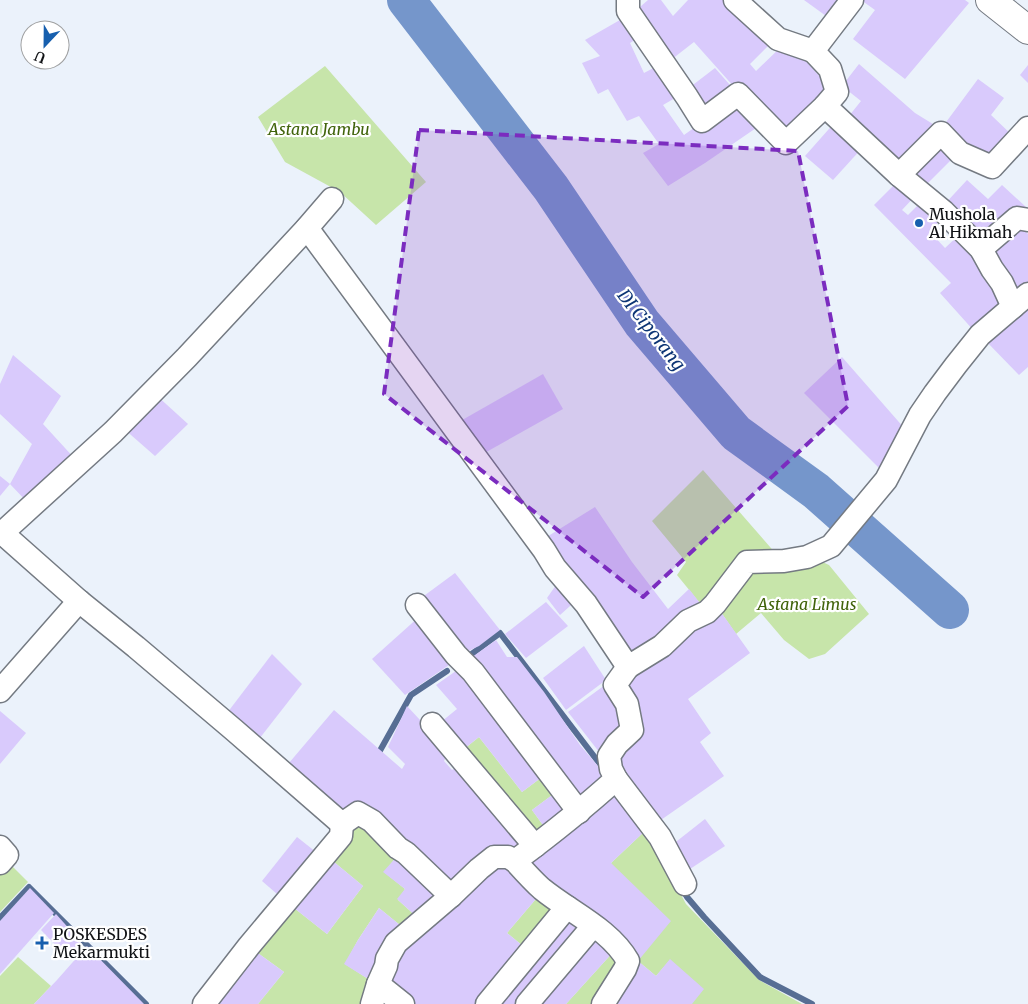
<svg xmlns="http://www.w3.org/2000/svg" width="1028" height="1004" viewBox="0 0 1028 1004" font-family="Merriweather,serif">
	<style>
		.green { fill: #c7e5aa }
		.lines { fill: none; stroke-linecap: round; stroke-linejoin: round }
		.stream { stroke: #576e94; stroke-width: 6 }
		.river { stroke: #7596cb; stroke-width: 38 }
		.building { fill: #d9cafc }
		.minor-casing { stroke: #747a82; stroke-width: 25 }
		.major-casing { stroke: #747a82; stroke-width: 30 }
		.minor { stroke: #fff; stroke-width: 22 }
		.major { stroke: #fff; stroke-width: 28 }
		.marked { fill: #7b2cbf; fill-opacity: 0.2; stroke: #7b2cbf; stroke-width: 4; stroke-dasharray: 10 6; stroke-linejoin: round }
		.poi-dot { fill: #175fae; stroke: #fff; stroke-width: 2 }
		.labels { text-anchor: middle; stroke-width: 4.5; stroke-linejoin: round; paint-order: stroke }
		.park-label { font-size: 16px; font-style: italic; fill: #40630a; stroke: #fff }
		.poi-label { font-size: 16px; fill: #101215; stroke: #fff; text-anchor: start }
		.water-label { font-size: 18px; font-style: italic; fill: #0c3474; stroke: #fff }
	</style>
	<rect width="100%" height="100%" fill="#ebf2fb"/>
	<g class="green">
		<polygon points="325,66 426,182 376,225 340,192 285,162 258,117"/>
		<polygon points="703,470 777,555 703,607 677,575 686,562 652,521"/>
		<polygon points="816,559 829,565 869,614 825,654 809,659 784,640 761,613 736,634 718,608 749,566"/>
		<polygon points="479,737 522,792 546,774 559,790 532,810 548,832 536,843 459,753"/>
		<polygon points="358,815 400,853 384,872 405,889 398,900 418,918 406,930 379,908 358,940 345,964 373,982 367,1004 258,1004 284,972 251,948 289,904 327,934 363,886 328,857"/>
		<polygon points="646,830 686,904 759,980 802,1004 692,1004 670,960 656,976 638,961 611,863"/>
		<polygon points="0,844 6,860 28,882 0,912"/>
		<polygon points="541,893 563,910 529,951 507,933"/>
		<polygon points="615,950 622,960 596,1004 566,1004"/>
		<polygon points="18,957 51,986 34,1004 0,1004 0,976"/>
	</g>
	<g class="lines">
		<g class="stream">
			<polyline points="465,659 500,633 603,768"/>
			<polyline points="377,756 411,695 447,671"/>
			<polyline points="682,889 687,897 704,917 760,977 812,1004"/>
			<polyline points="0,918 29,887 146,1004"/>
		</g>
		<polyline class="river" points="406,0 551,188 642,323 736,433 816,491 950,610"/>
	</g>
	<g class="building">
		<polygon points="648,0 661,0 673,16 688,0 729,0 773,41 750,64 756,71 783,45 803,58 833,91 786,140 752,107 694,42 667,63 632,14"/>
		<polygon points="804,0 849,0 833,21"/>
		<polygon points="861,0 965,0 969,3 905,79 853,39 875,10"/>
		<polygon points="627,16 641,36 630,43 644,73 661,64 682,94 663,105 684,135 736,98 759,126 705,163 668,186 643,153 659,144 639,116 627,121 608,89 598,94 582,63 600,56 585,40"/>
		<polygon points="859,64 915,113 941,129 899,172 845,121 861,101 842,86"/>
		<polygon points="1028,65 1028,83 1020,75"/>
		<polygon points="715,68 737,93 703,118 685,91"/>
		<polygon points="978,79 1004,98 991,115 1014,137 990,164 941,129"/>
		<polygon points="836,121 863,147 833,180 805,156"/>
		<polygon points="940,138 957,154 921,190 903,174"/>
		<polygon points="899,180 916,195 902,210 908,215 922,201 942,219 929,231 945,248 959,235 1008,304 975,332 940,293 951,283 874,205"/>
		<polygon points="967,180 988,199 1002,185 1026,207 982,246 942,207"/>
		<polygon points="1017,223 1028,234 1028,289 1014,301 986,250"/>
		<polygon points="1028,299 1028,367 1019,375 982,337"/>
		<polygon points="13,355 61,396 43,424 76,460 30,505 10,484 32,444 0,414 0,384"/>
		<polygon points="842,357 905,429 882,471 804,393"/>
		<polygon points="543,374 563,409 481,455 457,423"/>
		<polygon points="155,394 188,424 155,456 123,428"/>
		<polygon points="0,476 10,484 0,496"/>
		<polygon points="595,507 632,562 668,609 689,589 703,607 629,660 545,538"/>
		<polygon points="455,573 500,630 479,646 462,654 417,601"/>
		<polygon points="561,578 579,598 560,615 547,598"/>
		<polygon points="546,602 568,626 526,658 505,634"/>
		<polygon points="718,608 750,653 688,699 711,733 700,742 724,776 658,822 613,757 644,733 629,701 621,686"/>
		<polygon points="420,616 455,661 405,695 372,659"/>
		<polygon points="496,640 507,657 517,657 544,692 580,745 610,780 579,807 468,660"/>
		<polygon points="584,646 606,680 566,710 543,678"/>
		<polygon points="272,654 302,684 256,743 224,717"/>
		<polygon points="463,666 546,774 522,792 479,737 459,753 436,726 457,709 436,685"/>
		<polygon points="605,685 628,727 603,757 568,712"/>
		<polygon points="407,706 434,735 448,753 444,761 452,770 461,764 530,845 451,892 398,841 342,820 283,770 334,710 402,769 405,764 388,747"/>
		<polygon points="0,711 26,733 0,764"/>
		<polygon points="614,787 646,830 611,863 671,921 638,961 520,862"/>
		<polygon points="559,790 575,811 548,832 532,810"/>
		<polygon points="705,819 725,846 690,869 672,845"/>
		<polygon points="297,837 321,856 284,900 262,881"/>
		<polygon points="400,853 446,897 418,918 397,899 405,889 383,872"/>
		<polygon points="328,857 363,886 327,934 289,904"/>
		<polygon points="495,860 541,893 507,933 529,951 486,1004 412,1004 381,983 390,956"/>
		<polygon points="30,888 54,913 0,974 0,921"/>
		<polygon points="379,908 406,930 373,982 344,964 358,940"/>
		<polygon points="566,912 588,931 525,1004 490,1004"/>
		<polygon points="56,914 81,942 68,958 41,930"/>
		<polygon points="590,932 615,950 566,1004 529,1004"/>
		<polygon points="87,946 144,1004 34,1004 57,980"/>
		<polygon points="251,948 284,972 258,1004 207,1004"/>
		<polygon points="670,959 704,989 692,1004 607,1004 638,961 656,976"/>
	</g>
	<g class="lines">
		<defs>
			<g id="minor">
				<polyline points="628,0 628,11 687,97 702,121 738,94 786,143 825,106"/>
				<polyline points="735,0 778,39 813,51"/>
				<polyline points="852,0 813,51 830,69 837,92 825,106 899,175 944,212 981,249 992,269 1002,283 1013,307"/>
				<polyline points="899,175 941,133 960,153 992,167 1028,128"/>
				<polyline points="307,228 544,550 555,568 586,604 628,667 662,646 688,621 707,612 715,604 747,562 784,561 807,557 831,546 886,480 920,415 935,393 956,365 980,335 1028,294"/>
				<polyline points="981,249 1017,218 1028,220"/>
				<polyline points="0,531 79,601 136,647 234,730 342,824 358,813 372,821 398,848 406,853 451,896"/>
				<polyline points="2,533 113,432 187,357 307,228 332,199"/>
				<polyline points="417,605 456,655 473,672 579,812"/>
				<polyline points="0,691 79,601"/>
				<polyline points="432,724 535,846"/>
				<polyline points="616,779 660,837 685,884"/>
				<polyline points="0,847 7,855 0,863"/>
				<path d="M515,861C524,871 533,881 542,889C570,912 610,929 628,961L625,969L603,1004"/>
				<polyline points="378,984 403,1004"/>
				<polyline points="204,1004 249,946 341,836 342,824"/>
				<path d="M372,1004L378,984L386,966L387,959L396,943L451,896L479,869L494,857H508L515,861C550,835 584,808 616,779L611,769L609,756L617,744L632,730L627,704L615,685L628,667"/>
				<polyline points="487,1004 567,907"/>
				<polyline points="527,1004 593,926"/>
			</g>
			<polyline id="major" points="990,0 1028,30"/>
		</defs>
		<use href="#minor" class="minor-casing"/>
		<use href="#major" class="major-casing"/>
		<use href="#minor" class="minor"/>
		<use href="#major" class="major"/>
	</g>
	<path class="marked" d="M419,130L798,151L848,406L643,597L384,394Z"/>
	<g class="poi-dot">
		<circle cx="919" cy="223" r="5"/>
		<path d="M39.5 935.5h5v5h5v5h-5v5h-5v-5h-5v-5h5z"/>
	</g>
	<g class="labels">
		<g class="park-label">
			<text x="319" y="135">Astana Jambu</text>
			<text x="807" y="610">Astana Limus</text>
		</g>
		<g class="poi-label">
			<text x="929" y="220">Mushola<tspan x="929" dy="18">Al Hikmah</tspan></text>
			<text x="53" y="940">POSKESDES<tspan x="53" dy="18">Mekarmukti</tspan></text>
		</g>
		<g class="water-label">
			<text transform="translate(651 330) rotate(52)" y="6">DI Ciporang</text>
		</g>
	</g>
	<g transform="translate(45 45) rotate(202)"><circle r="24" fill="#ffffff" stroke="#9fa0a1"/>
	<path d="M0-4L9 19L0 12L-9 19Z" fill="#175fae"/>
	<text y="-8" font-size="14" font-weight="bold" text-anchor="middle" fill="#101215">U</text>
	</g>
</svg>
